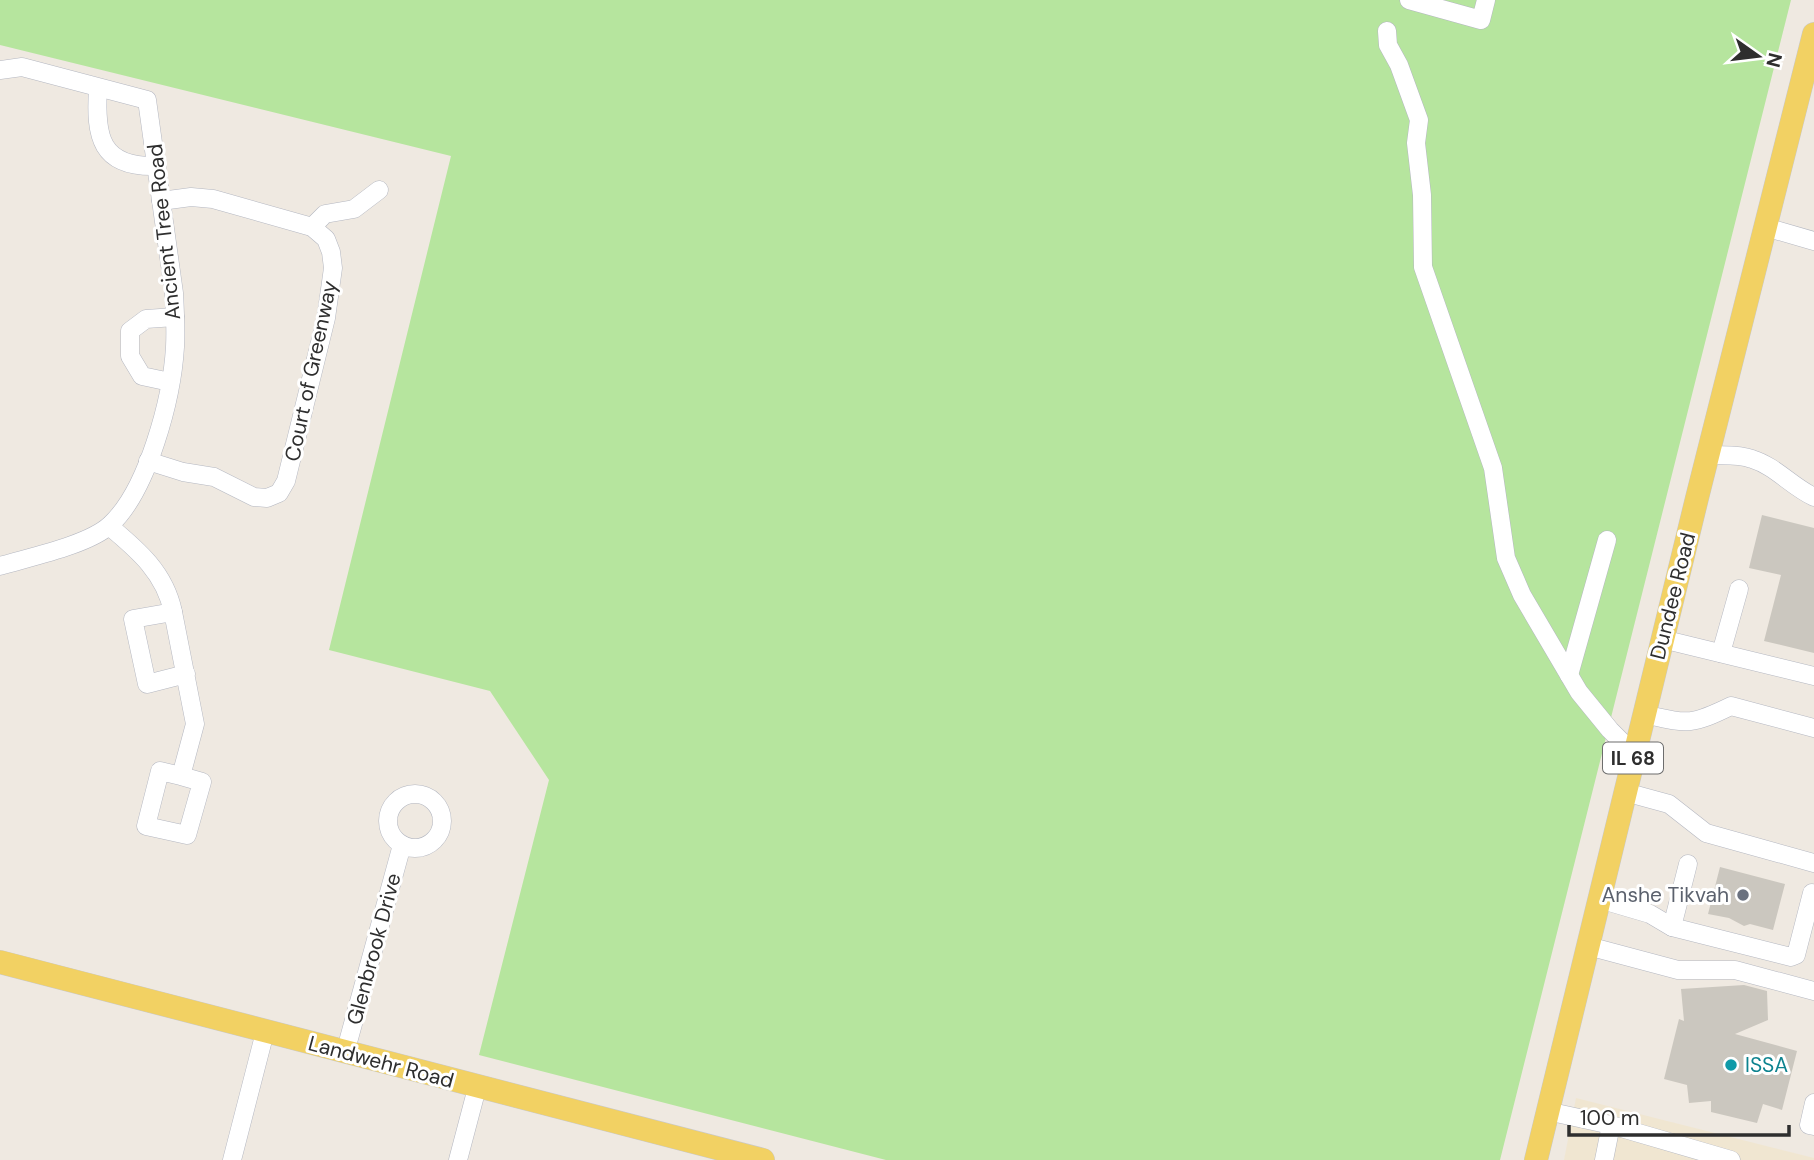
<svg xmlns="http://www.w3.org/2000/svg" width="1814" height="1160" viewBox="0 0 1814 1160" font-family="'DM Sans',sans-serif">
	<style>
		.education { fill: #f0e6d1 }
		.green { fill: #b6e59e }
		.building { fill: #cbc7bf }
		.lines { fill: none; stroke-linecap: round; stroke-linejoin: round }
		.minor-casing { stroke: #b4b7c1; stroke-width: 19 }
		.major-casing { stroke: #c9c9c9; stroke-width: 24 }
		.minor { stroke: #fff; stroke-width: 18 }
		.major { stroke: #f2d163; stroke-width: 23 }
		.worship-dot { fill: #6b7280; stroke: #fff; stroke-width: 2.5 }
		.culture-dot { fill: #0f9aa8; stroke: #fff; stroke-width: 2.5 }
		.labels { text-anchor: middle; stroke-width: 6; stroke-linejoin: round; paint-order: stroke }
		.shield { fill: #fff; stroke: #6d6d6d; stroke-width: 2 }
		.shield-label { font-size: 19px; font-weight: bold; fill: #2e2e2e }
		.street-label { font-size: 21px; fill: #2e2e2e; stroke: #fff }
		.worship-label { font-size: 21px; fill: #5b616d; stroke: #fff; text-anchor: end }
		.culture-label { font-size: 21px; fill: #0d838f; stroke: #fff; text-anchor: start }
	</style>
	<rect width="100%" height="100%" fill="#efe9e1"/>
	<polygon class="education" points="1576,1098 1814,1158 1814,1160 1564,1160"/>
	<polygon class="green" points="0,0 1791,0 1500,1160 886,1160 479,1055 549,780 490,691 329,650 451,156 0,45"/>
	<g class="building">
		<polygon points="1762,515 1814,528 1814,653 1764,641 1781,575 1749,568"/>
		<polygon points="1720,867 1785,884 1773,930 1750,924 1744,926 1729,918 1708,914"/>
		<polygon points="1744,985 1767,991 1768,1020 1735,1034 1797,1051 1782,1110 1763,1104 1757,1123 1711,1112 1711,1101 1689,1103 1687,1085 1664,1079 1679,1019 1684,1021 1681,989"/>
	</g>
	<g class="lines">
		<defs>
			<g id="minor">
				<polyline points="1409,0 1481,20 1486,0"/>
				<polyline points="1387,31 1388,45 1399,65 1419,120 1416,143 1422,195 1423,267 1493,468 1506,558 1522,595 1579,692 1610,730 1634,754"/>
				<path d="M0,70L22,67L147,100L174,293C175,311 176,329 175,347C172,398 148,490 110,525C88,545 30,557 0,566"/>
				<path d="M98,89C95,136 100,168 157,166"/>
				<polyline points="312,227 325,214 354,209 379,190"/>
				<polyline points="1765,227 1814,241"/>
				<polyline points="170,382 142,376 130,356 130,331 146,319 175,317"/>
				<path d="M1708,455C1722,456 1738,454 1752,459C1775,466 1791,486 1814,497"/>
				<polyline points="148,461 183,472 214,477 254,497 267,498 279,493 286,481 326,318 333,268 331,252 326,239 312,227 213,199 191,197 161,201"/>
				<path d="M109,526C138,550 165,573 173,612"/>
				<polyline points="1662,639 1814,676"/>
				<polyline points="1721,653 1739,589"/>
				<polyline points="1569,675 1607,540"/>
				<path d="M1644,714C1688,724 1690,726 1731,706L1814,728"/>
				<polyline points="181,776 202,782 187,835 146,826 160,771 181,776 195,724 173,612 133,619 147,684 186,674"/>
				<polyline points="1625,792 1669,804 1706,833 1814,863"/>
				<circle cx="415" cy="821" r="27"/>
				<polyline points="1599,899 1650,914 1672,927 1791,957 1796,955 1812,893"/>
				<polyline points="1672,927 1688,864"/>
				<polyline points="1588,946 1678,970 1735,970 1814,991"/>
				<polyline points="345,1053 402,845"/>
				<polyline points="1814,1103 1809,1125 1814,1126"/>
				<polyline points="1547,1111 1611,1125 1731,1160"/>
				<polyline points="232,1160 265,1032"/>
				<polyline points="458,1160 477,1088"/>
				<polyline points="1604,1160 1611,1125"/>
			</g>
			<g id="major">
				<polyline points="0,962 763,1160"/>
				<polyline points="1536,1160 1697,498 1814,34"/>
			</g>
		</defs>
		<use href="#minor" class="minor-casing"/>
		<use href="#major" class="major-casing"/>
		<use href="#minor" class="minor"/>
		<use href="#major" class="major"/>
	</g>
	<circle class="worship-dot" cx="1743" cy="895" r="7"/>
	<circle class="culture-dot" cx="1731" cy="1065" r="7"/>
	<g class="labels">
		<rect class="shield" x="1603" y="742.5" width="60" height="31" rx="5"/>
		<g class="shield-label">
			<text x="1633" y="765">IL 68</text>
		</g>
		<g class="street-label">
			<text transform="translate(164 232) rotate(-96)" y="7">Ancient Tree Road</text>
			<text transform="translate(311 371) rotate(-78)" y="7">Court of Greenway</text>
			<text transform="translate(1673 596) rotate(-76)" y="7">Dundee Road</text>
			<text transform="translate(374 949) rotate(-75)" y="7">Glenbrook Drive</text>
			<text transform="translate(381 1062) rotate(15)" y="7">Landwehr Road</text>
		</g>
		<g class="worship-label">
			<text x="1729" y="902">Anshe Tikvah</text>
		</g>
		<g class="culture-label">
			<text x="1745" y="1072">ISSA</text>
		</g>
	</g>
	<g transform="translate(1758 56) rotate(104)" stroke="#ffffff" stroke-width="5" paint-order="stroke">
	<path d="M0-5L12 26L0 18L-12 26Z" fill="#2e2e2e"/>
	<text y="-10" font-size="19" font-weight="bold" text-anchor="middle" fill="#2e2e2e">N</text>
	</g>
	<path d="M1569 1125v10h220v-10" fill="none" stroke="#2e2e2e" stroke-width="3.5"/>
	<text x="1580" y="1125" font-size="21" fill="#2e2e2e" stroke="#ffffff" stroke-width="5" paint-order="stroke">100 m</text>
</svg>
